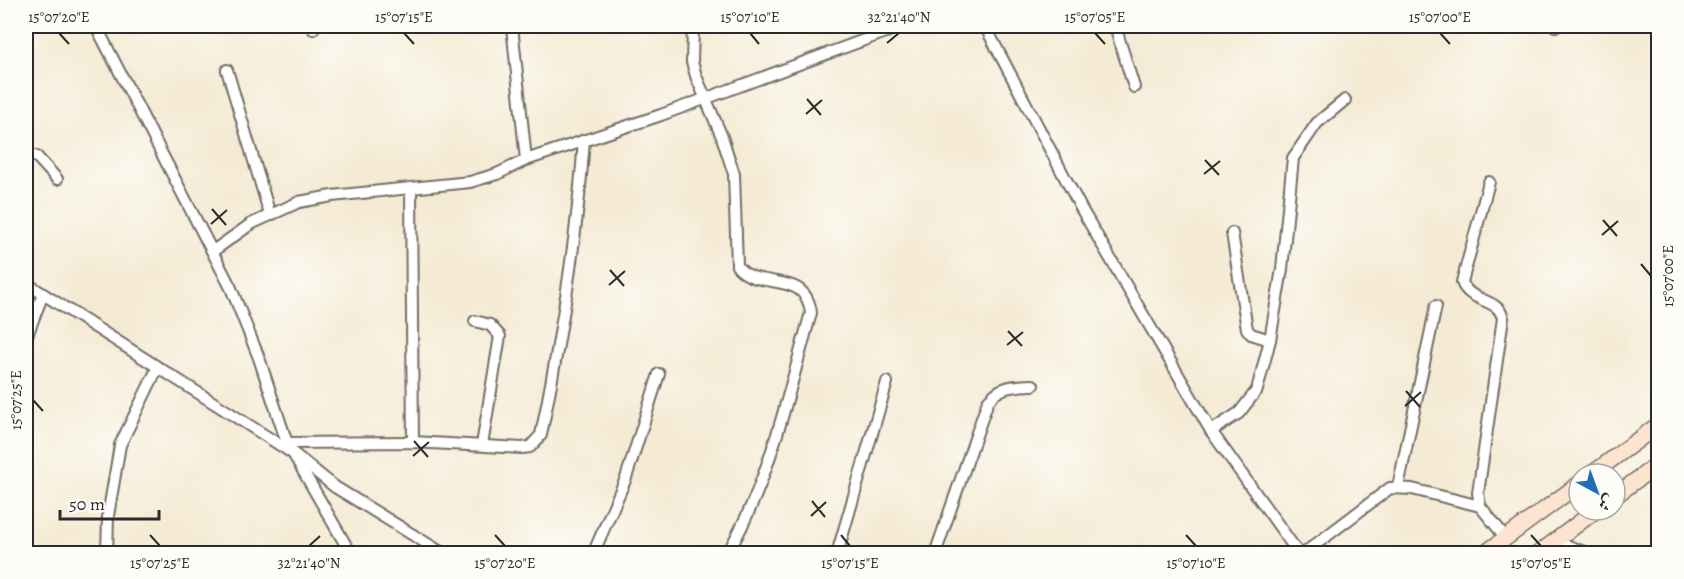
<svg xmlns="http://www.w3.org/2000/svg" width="1684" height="579" viewBox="0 0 1684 579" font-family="Alegreya,Amiri,serif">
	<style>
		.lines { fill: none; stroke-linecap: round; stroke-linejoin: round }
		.street-casing { stroke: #726e66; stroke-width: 14 }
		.secondary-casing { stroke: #726e66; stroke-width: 18 }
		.street { stroke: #fff; stroke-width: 10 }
		.secondary { stroke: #fde4d1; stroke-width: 15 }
		.ticks { fill: none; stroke: #2b2b2b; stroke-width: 2 }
		.neatline { fill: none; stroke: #2b2b2b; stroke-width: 2 }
		.ticks-label { font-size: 15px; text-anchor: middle; fill: #2b2b2b }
	</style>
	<rect width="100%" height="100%" fill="#fdfcf7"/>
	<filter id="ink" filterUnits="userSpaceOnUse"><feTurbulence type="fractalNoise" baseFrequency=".0167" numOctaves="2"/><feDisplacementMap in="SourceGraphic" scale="12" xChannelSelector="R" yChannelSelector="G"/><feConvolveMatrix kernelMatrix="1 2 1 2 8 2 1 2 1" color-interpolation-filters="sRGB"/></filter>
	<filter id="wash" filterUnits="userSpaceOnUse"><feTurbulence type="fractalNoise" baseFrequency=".008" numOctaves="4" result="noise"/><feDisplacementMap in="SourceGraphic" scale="24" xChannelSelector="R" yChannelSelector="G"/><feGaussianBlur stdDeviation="1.35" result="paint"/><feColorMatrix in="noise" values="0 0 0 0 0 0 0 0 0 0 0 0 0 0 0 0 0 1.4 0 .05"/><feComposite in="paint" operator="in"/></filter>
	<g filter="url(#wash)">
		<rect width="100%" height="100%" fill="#f5ebd5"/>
	</g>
	<g filter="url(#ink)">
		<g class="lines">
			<defs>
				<g id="street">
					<polyline points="96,26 231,288 259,358 287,443 351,554"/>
					<polyline points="311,26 313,29"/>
					<polyline points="512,26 526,160"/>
					<path d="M693,26L692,62L696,76L722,137L734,174L737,266C757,292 806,268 811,313C788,393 770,481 727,554"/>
					<polyline points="985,26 1082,210 1211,431 1299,554"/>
					<polyline points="1115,26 1134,87"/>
					<polyline points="1555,26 1557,26"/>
					<polyline points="227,70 270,215"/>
					<polyline points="26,153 37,157 57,179"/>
					<path d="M1489,182L1462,282C1469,303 1498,297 1503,318L1478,493L1480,506L1506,538"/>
					<polyline points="411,189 413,442"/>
					<polyline points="1232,233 1247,329 1251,334 1270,340"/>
					<polyline points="213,251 251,224 299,202 332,196 470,182 497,174 526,160 661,115 902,26"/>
					<polyline points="26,283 294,454 335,487 444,554"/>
					<polyline points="475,321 490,325 500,336 482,445"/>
					<polyline points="26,338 43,294"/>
					<polyline points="1211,431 1239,413 1257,390 1270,340 1282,269 1293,158 1317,123 1345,100"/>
					<path d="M287,443L413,442L522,448L530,447L541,435C561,337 577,239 584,140"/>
					<polyline points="1398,487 1436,306"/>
					<polyline points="1554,541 1590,554"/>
					<polyline points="107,554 108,516 120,445 157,369"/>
					<polyline points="593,554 626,478 659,374"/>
					<polyline points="837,554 887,382"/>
					<path d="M935,554L988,401C1001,385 1014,386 1033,385"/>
					<polyline points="1303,554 1390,488 1412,489 1480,506"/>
				</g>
				<g id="secondary">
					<polyline points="1592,474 1658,425"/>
					<polyline points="1615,496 1658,464"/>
					<polyline points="1484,554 1579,484"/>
					<polyline points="1538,554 1596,510"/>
				</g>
			</defs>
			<use href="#street" class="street-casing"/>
			<use href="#secondary" class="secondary-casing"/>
			<use href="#street" class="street"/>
			<use href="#secondary" class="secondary"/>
		</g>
	</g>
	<path class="ticks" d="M59,33L69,44M404,33L414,44M750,33L759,44M1095,33L1105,44M1440,33L1450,44M887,43L899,33M807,99L821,115M806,114L822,100M1205,160L1219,175M1204,174L1220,161M212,209L226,225M1603,220L1617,236M211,224L227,210M1602,235L1618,221M1641,264L1651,276M610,270L624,286M609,285L625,271M1008,331L1022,346M1007,345L1023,332M1406,391L1420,407M33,400L43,411M1405,406L1421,392M414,441L428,457M413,456L429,442M812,501L825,517M811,516L826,502M150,535L160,546M495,535L505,546M841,535L850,546M1186,535L1196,546M1531,535L1541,546M309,546L320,536"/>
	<rect width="1684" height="579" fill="none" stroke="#fdfcf7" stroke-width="66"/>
	<g transform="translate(1597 492) rotate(139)"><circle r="28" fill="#fdfcf7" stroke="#a9a8a5" stroke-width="1.5"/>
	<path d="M0-4.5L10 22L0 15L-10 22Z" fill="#1f6fb2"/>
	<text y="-9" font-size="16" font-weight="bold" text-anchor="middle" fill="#2b2b2b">ش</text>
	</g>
	<path d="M60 510v9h99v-9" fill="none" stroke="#2b2b2b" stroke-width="3"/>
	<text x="69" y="510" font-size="18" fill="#2b2b2b" stroke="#fdfcf7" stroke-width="4.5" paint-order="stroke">50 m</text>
	<rect x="33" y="33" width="1618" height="513" class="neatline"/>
	<g class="ticks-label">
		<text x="59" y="22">15°07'20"E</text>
		<text x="404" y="22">15°07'15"E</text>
		<text x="750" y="22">15°07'10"E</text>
		<text x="899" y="22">32°21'40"N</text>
		<text x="1095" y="22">15°07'05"E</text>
		<text x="1440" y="22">15°07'00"E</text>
		<text transform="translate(1668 276) rotate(-90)" y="5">15°07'00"E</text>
		<text transform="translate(16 400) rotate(-90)" y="5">15°07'25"E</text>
		<text x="160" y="568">15°07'25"E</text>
		<text x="309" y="568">32°21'40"N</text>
		<text x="505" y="568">15°07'20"E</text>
		<text x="850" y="568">15°07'15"E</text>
		<text x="1196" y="568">15°07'10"E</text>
		<text x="1541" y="568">15°07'05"E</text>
	</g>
</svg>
